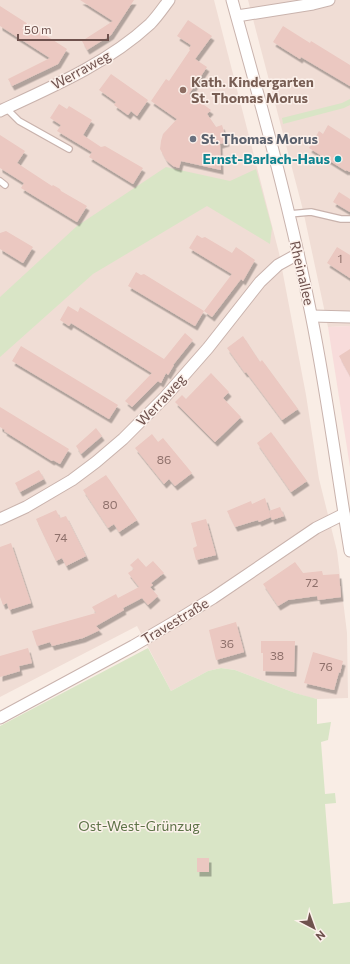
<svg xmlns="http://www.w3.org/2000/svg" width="350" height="964" viewBox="0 0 350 964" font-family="Commissioner,sans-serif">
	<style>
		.residential { fill: #f0ddd5 }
		.commercial { fill: #f8dcdb }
		.green { fill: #d9e5c6 }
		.building { fill: #ebc8c1; filter: url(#shadow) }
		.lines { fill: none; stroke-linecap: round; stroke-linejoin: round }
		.service-casing { stroke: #c9b3ad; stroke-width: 8 }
		.minor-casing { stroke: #c9b3ad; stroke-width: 13 }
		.service { stroke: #fff; stroke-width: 5.5 }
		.minor { stroke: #fff; stroke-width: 11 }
		.education-dot { fill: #8d6e63; stroke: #fcf1eb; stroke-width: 1.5 }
		.worship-dot { fill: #6b7280; stroke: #fcf1eb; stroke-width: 1.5 }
		.culture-dot { fill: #0f9aa8; stroke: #fcf1eb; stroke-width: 1.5 }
		.labels { text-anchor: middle; stroke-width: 3; stroke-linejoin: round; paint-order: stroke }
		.number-label { font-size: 12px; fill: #8e706b }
		.street-label { font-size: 14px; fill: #6f524e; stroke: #fcf1eb }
		.education-label { font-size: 14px; font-weight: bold; fill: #785e54; stroke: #fcf1eb; text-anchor: start }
		.worship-label { font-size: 14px; font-weight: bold; fill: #5b616d; stroke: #fcf1eb; text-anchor: start }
		.culture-label { font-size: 14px; font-weight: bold; fill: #0d838f; stroke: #fcf1eb; text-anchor: end }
		.park-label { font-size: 14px; fill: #5e7348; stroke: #fcf1eb }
	</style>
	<defs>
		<filter id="shadow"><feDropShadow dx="2.5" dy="4.5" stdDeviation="0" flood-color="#0004"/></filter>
	</defs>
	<rect width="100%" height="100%" fill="#f9ede5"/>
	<g class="residential">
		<polygon points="0,0 214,0 279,253 306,395 319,479 337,551 347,633 348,698 317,699 308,697 295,693 235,670 221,668 208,671 171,691 137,626 0,697"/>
		<polygon points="248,0 350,0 350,326 328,327 303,210"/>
	</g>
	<polygon class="commercial" points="350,326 350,467 328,327"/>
	<g class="green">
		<polygon points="350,99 350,105 344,108 283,124 282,118 342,103"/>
		<polygon points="166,167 230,181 256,169 272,228 270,244 207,206 93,274 0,357 0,297 77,226"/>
		<polygon points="148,648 171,691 208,671 221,668 235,670 295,693 317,699 317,724 331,722 328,740 321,742 325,794 335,793 336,803 325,804 333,904 350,902 350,964 0,964 0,726"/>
	</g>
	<g class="building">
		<polygon points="80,0 134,0 111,35 87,50 82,41 113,21"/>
		<polygon points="0,6 67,49 58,64 12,86 8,79 50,58 0,26"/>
		<polygon points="188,20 212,36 195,59 207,67 189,94 211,110 207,114 216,127 222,125 227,142 220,144 221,170 181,161 179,168 173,166 166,160 160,149 161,141 163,134 177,119 151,101 166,79 169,81 190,50 189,49 191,45 177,36"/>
		<polygon points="283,26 310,43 311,41 350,65 350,86 301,57 300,59 273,42"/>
		<polygon points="111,74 148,100 137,116 131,111 128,115 114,105 116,102 99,90"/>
		<polygon points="59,104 67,109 69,106 92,120 83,135 101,147 105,146 143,168 133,184 89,157 92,152 57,131 61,125 50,118"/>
		<polygon points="328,125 350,139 350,172 346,170 346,171 309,148 319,131 323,134"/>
		<polygon points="0,135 25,151 17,163 52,186 53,185 60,189 61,191 87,206 77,222 21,188 24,183 0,168"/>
		<polygon points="339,192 350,199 350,212 333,202"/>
		<polygon points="6,231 33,247 23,263 0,249 0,233"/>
		<polygon points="197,235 202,238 205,237 232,253 236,247 255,260 243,281 241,279 212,317 204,311 195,326 128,286 136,272 141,275 144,274 204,311 232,274 189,248"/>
		<polygon points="337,247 350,255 350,278 327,263"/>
		<polygon points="68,306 78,312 80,307 164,359 185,333 193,340 173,365 174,365 168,375 166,373 161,383 158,381 132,407 125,401 152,373 71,323 69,326 60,320"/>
		<polygon points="243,336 260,362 262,360 298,409 282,420 246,372 245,373 227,348"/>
		<polygon points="21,346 118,405 109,419 12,361"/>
		<polygon points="350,349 350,376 339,356"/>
		<polygon points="211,373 229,392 223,398 241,417 215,442 175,402 182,395 186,399"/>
		<polygon points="0,407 69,449 60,464 53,460 52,461 4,431 5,430 0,427"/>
		<polygon points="96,428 102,436 81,454 76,446"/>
		<polygon points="271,432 307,481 291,492 257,443"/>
		<polygon points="152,434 158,442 163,438 192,473 175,486 169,479 164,484 135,448"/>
		<polygon points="39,470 44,479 20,492 15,483"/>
		<polygon points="106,475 137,520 119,532 114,524 108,528 83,490"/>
		<polygon points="265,498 271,517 259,522 258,520 235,527 227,511 251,501 252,504"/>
		<polygon points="280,507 284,516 272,520 269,511"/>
		<polygon points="56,510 60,518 66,516 86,556 66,566 62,558 56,561 36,519"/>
		<polygon points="206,519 216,555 196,560 193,548 197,546 191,523"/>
		<polygon points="11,543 31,603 9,610 7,603 3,605 0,597 0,547"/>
		<polygon points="138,558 146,567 153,561 164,573 151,583 153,585 150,587 158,596 148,605 142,598 123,608 124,610 96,626 100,630 83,638 52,646 50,642 37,646 32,631 96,613 92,607 116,594 118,598 139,587 128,573 134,569 130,565"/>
		<polygon points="295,562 303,573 322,571 323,575 339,574 341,597 318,600 317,596 288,600 278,606 263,584"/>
		<polygon points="236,622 244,652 216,660 209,630"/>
		<polygon points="261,641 295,641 294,672 263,671 263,653 261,653"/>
		<polygon points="28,648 32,663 19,666 20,671 0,677 0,656"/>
		<polygon points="313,652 343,661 340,673 339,672 334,690 304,683"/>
		<rect x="197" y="858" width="12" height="14"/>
	</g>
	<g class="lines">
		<defs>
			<g id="service">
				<polyline points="6,108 19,121 69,149"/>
				<polyline points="0,181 5,185"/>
				<polyline points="289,214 311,212 341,219 350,219"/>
			</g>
			<g id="minor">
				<path d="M232,0C261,104 290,208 311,314C327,393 337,472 350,551"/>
				<polyline points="237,16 313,4 329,0"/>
				<path d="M0,111C52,87 108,63 150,24C157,17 163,8 169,0"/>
				<polyline points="312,316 350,317"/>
				<polyline points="0,519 26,507 72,480 96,462 123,439 165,397 208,348 260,282 278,265 298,254"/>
				<polyline points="0,718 133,646 174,622 213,598 316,528 344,514"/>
			</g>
		</defs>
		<use href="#service" class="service-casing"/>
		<use href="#minor" class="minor-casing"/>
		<use href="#service" class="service"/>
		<use href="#minor" class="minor"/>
	</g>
	<circle class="education-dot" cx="183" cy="90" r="4"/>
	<circle class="worship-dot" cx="193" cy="139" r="4"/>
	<circle class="culture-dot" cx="338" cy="159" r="4"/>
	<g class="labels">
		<g class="number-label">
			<text x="340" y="263">1</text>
			<text x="164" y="464">86</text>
			<text x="110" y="509">80</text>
			<text x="61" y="542">74</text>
			<text x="312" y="587">72</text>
			<text x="227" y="648">36</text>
			<text x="277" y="660">38</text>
			<text x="326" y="671">76</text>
		</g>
		<g class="street-label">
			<text transform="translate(81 70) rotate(-29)" y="5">Werraweg</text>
			<text transform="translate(302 273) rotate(77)" y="5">Rheinallee</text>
			<text transform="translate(161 400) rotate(-47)" y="5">Werraweg</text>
			<text transform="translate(175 621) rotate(-31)" y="5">Travestraße</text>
		</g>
		<g class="education-label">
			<text x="191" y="87">Kath. Kindergarten<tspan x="191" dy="16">St. Thomas Morus</tspan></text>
		</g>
		<g class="worship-label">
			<text x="201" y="144">St. Thomas Morus</text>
		</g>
		<g class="culture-label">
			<text x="330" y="164">Ernst-Barlach-Haus</text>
		</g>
		<g class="park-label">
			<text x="139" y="831">Ost-West-Grünzug</text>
		</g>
	</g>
	<g transform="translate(314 928) rotate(139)" stroke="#fcf1eb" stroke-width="3" paint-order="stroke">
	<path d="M0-3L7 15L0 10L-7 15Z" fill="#6f524e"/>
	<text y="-6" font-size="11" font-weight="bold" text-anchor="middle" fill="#6f524e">N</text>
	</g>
	<path d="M18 34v6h90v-6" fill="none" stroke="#6f524e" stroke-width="2"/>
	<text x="24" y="34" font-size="12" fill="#6f524e" stroke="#fcf1eb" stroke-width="3" paint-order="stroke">50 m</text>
</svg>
